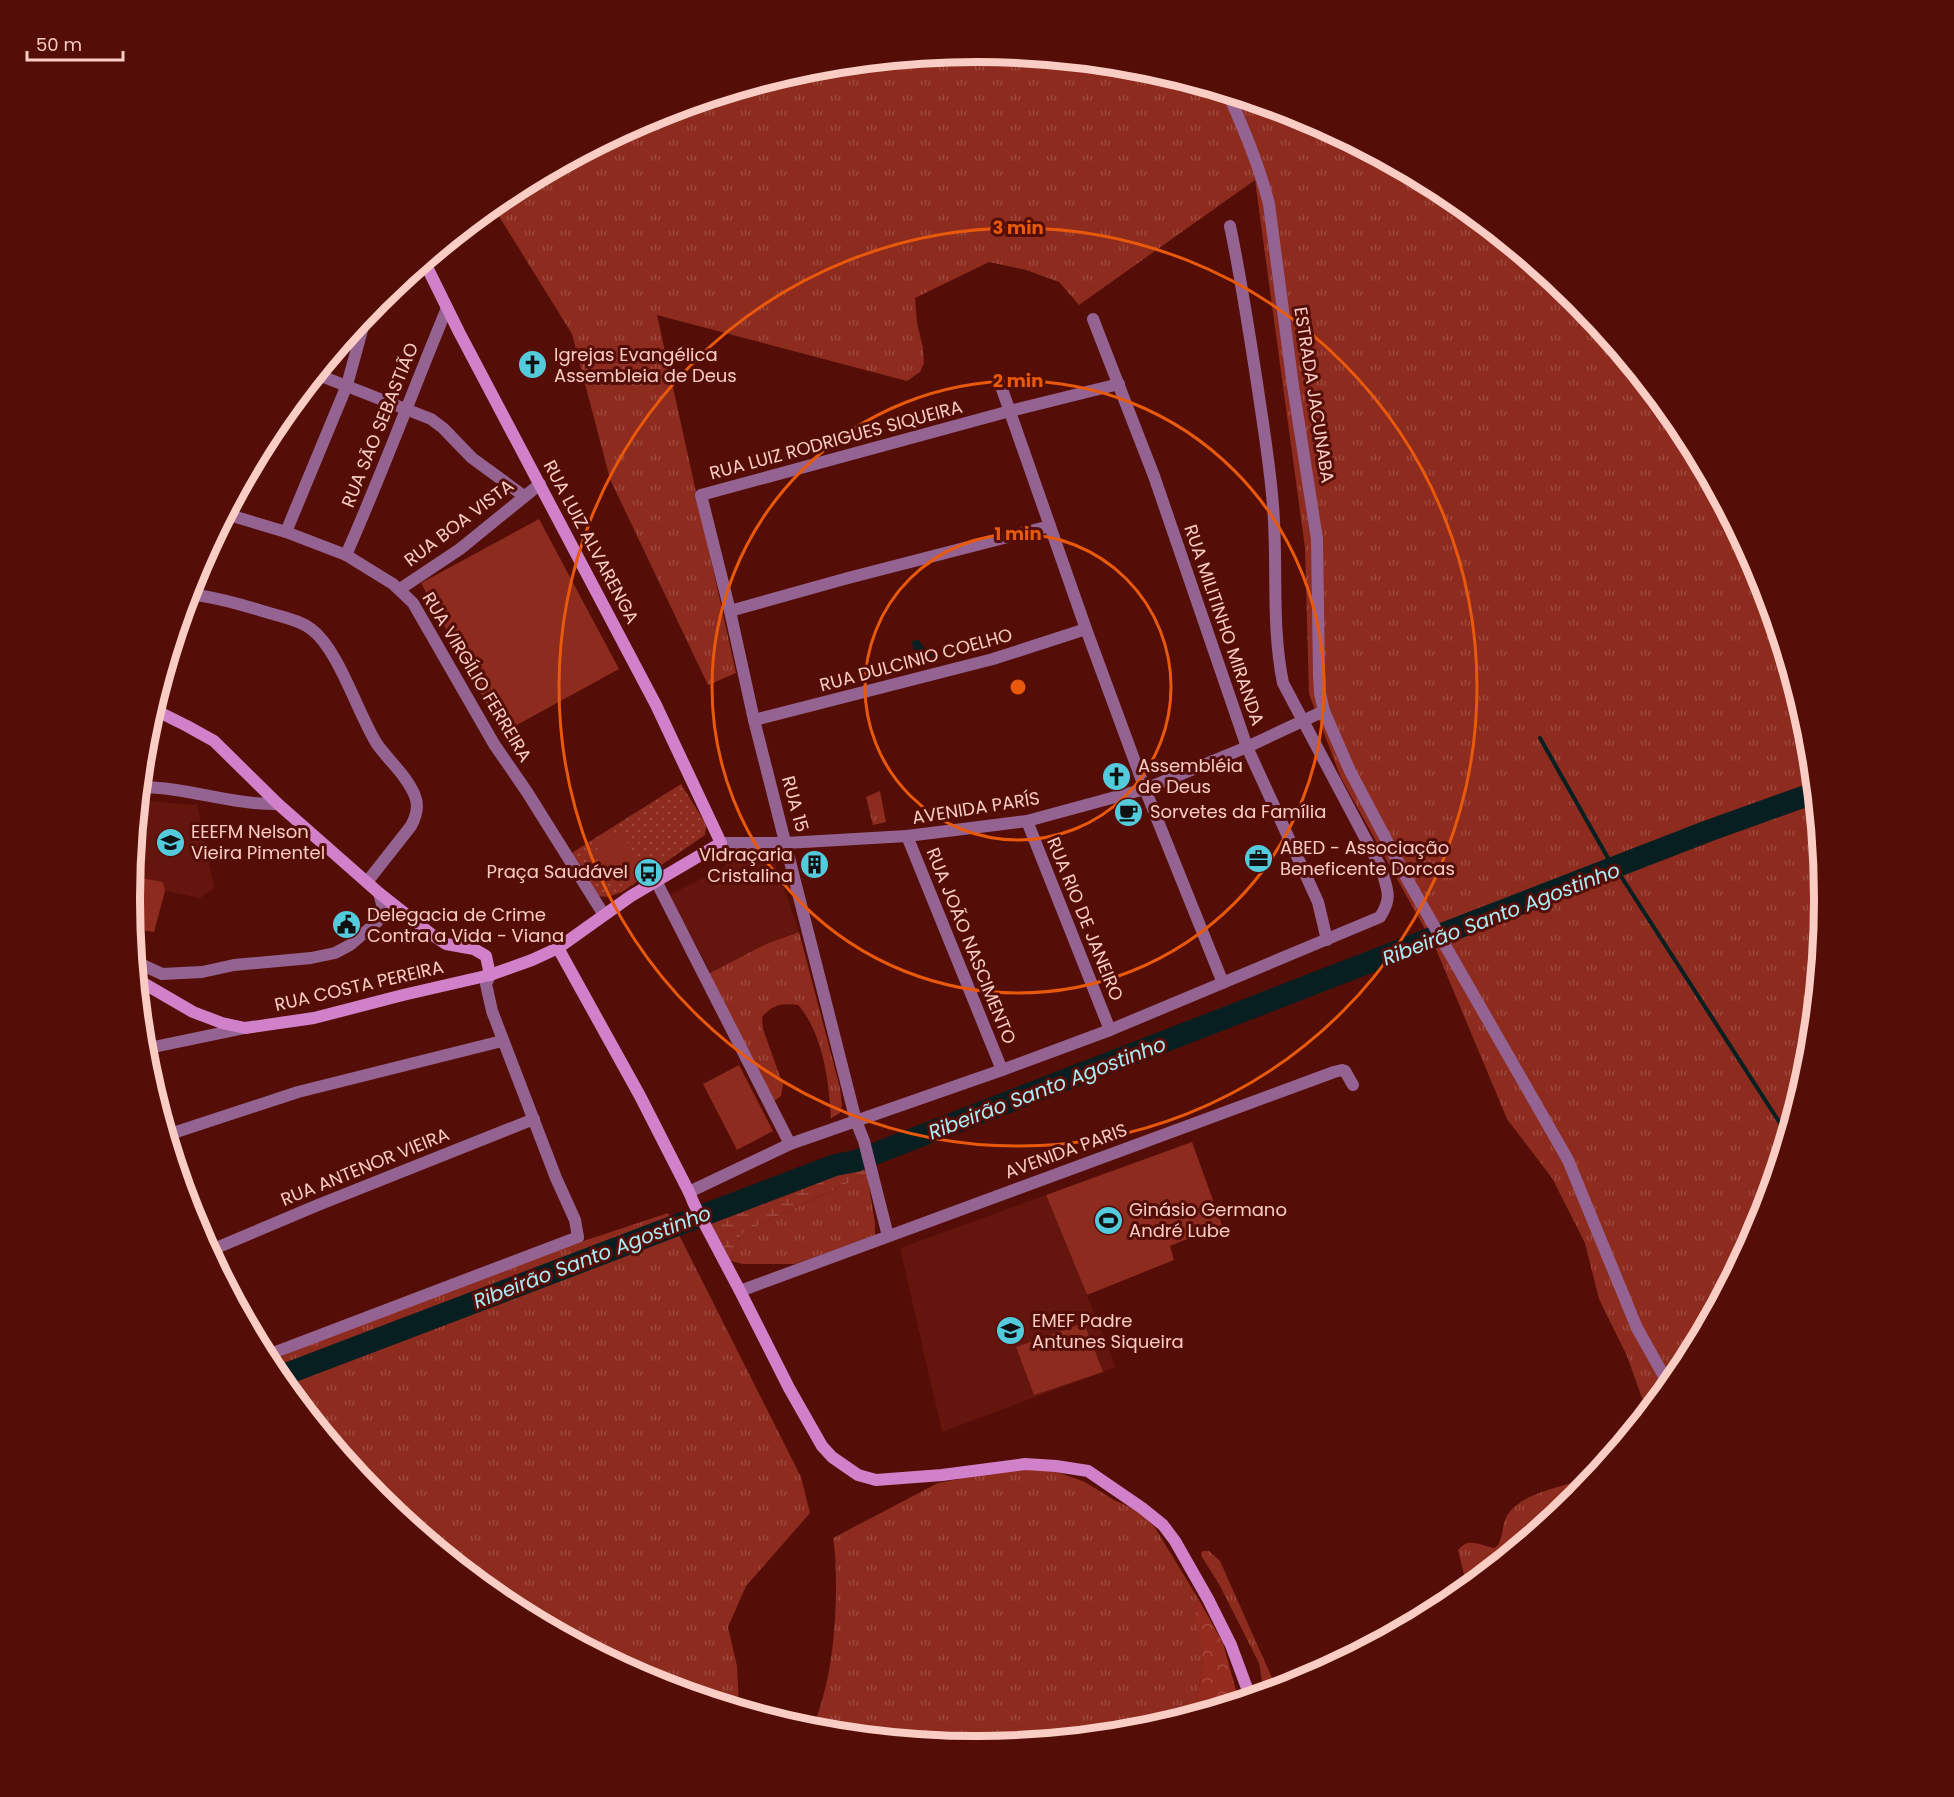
<svg xmlns="http://www.w3.org/2000/svg" width="1954" height="1797" viewBox="0 0 1954 1797" font-family="Poppins,sans-serif">
	<style>
		.built { fill: #64150d }
		.grass { fill: url(#grass-tufts) }
		.forest { fill: url(#forest-crowns) }
		.wetland { fill: url(#wetland-marsh) }
		.park { fill: url(#park-dots) }
		.pitch { fill: #8d2b1f }
		.water { fill: #081f22 }
		.lines { fill: none; stroke-linecap: round; stroke-linejoin: round }
		.stream { stroke: #081f22; stroke-width: 4 }
		.river { stroke: #081f22; stroke-width: 22 }
		.street { stroke: #956391; stroke-width: 12 }
		.secondary { stroke: #d180ca; stroke-width: 12 }
		.ring { fill: none; stroke: #e8590c; stroke-width: 3 }
		.labels { text-anchor: middle; stroke-width: 6; stroke-linejoin: round; paint-order: stroke }
		.poi-label { font-size: 18px; fill: #f9ccc4; stroke: #540e07; text-anchor: start }
		.street-label { font-size: 18px; fill: #f9ccc4; stroke: #540e07 }
		.water-label { font-size: 20px; font-style: italic; fill: #a9edf9; stroke: #540e07 }
		.rim { fill: none; stroke: #f9ccc4; stroke-width: 8 }
		.centre { fill: #e8590c; stroke: #540e07; stroke-width: 3 }
		.ring-label { font-size: 18px; text-anchor: middle; font-weight: bold; fill: #e8590c; stroke: #540e07; stroke-width: 6; stroke-linejoin: round; paint-order: stroke }
	</style>
	<defs>
		<pattern id="grass-tufts" width="24" height="20" patternUnits="userSpaceOnUse" patternTransform="scale(1.5)"><rect width="24" height="20" fill="#8d2b1f"/><path d="M3 7l-1-3M5 7V3M7 7l1-3M15 17l-1-3M17 17v-4M19 17l1-3" fill="none" stroke="#9e493e"/></pattern>
		<pattern id="forest-crowns" width="20" height="18" patternUnits="userSpaceOnUse" patternTransform="scale(1.5)"><rect width="20" height="18" fill="#952b1f"/><path d="M2 6a3 3 0 1 1 6 0M12 15a3 3 0 1 1 6 0" fill="none" stroke="#a5493e"/></pattern>
		<pattern id="wetland-marsh" width="20" height="14" patternUnits="userSpaceOnUse" patternTransform="scale(1.5)"><rect width="20" height="14" fill="#8d2b1f"/><path d="M1 5h8M5 5V1M11 12h8M15 12V8" fill="none" stroke="#9e493e"/></pattern>
		<pattern id="park-dots" width="8" height="8" patternUnits="userSpaceOnUse" patternTransform="scale(1.5)"><rect width="8" height="8" fill="#8d2b1f"/><path d="M2 2h.1M6 6h.1" fill="none" stroke="#9e493e" stroke-width="1.8" stroke-linecap="round"/></pattern>
	</defs>
	<rect width="100%" height="100%" fill="#540e07"/>
	<g class="built">
		<polygon points="139,800 193,805 197,803 214,888 200,898 165,891 154,932 133,929 130,898"/>
		<polygon points="765,853 772,856 774,860 799,932 766,944 711,972 669,895 725,867 725,855"/>
		<polygon points="1046,1195 1116,1367 942,1432 900,1248"/>
	</g>
	<g class="grass">
		<polygon points="977,51 1143,67 1302,116 1448,194 1577,299 1682,428 1760,574 1808,733 1824,899 1808,1064 1760,1223 1681,1370 1647,1412 1627,1356 1599,1299 1585,1243 1552,1178 1507,1119 1436,949 1341,778 1309,694 1305,548 1255,180 1079,305 1059,282 1026,270 989,262 915,298 917,323 923,348 924,363 920,372 907,381 657,315 736,673 708,685 610,479 572,334 492,205 506,194 653,115 812,67"/>
		<polygon points="880,791 886,822 873,825 866,797"/>
		<path d="M799,932L840,1088L842,1105L840,1113L831,1118C829,1082 823,1033 798,1005C782,1003 773,1004 762,1017L763,1029L783,1085L781,1096L770,1104L704,976L766,944Z"/>
		<polygon points="867,1174 875,1223 875,1235 795,1264 743,1264 731,1261 741,1235 757,1226"/>
		<polygon points="668,1213 801,1477 810,1513 746,1586 728,1627 737,1666 739,1708 652,1681 506,1603 377,1498 272,1369 268,1362 475,1277"/>
		<path d="M1019,1468H1046L1085,1482L1114,1500L1136,1510L1154,1526L1199,1600C1191,1612 1200,1629 1202,1642C1206,1665 1197,1690 1196,1713L1142,1730L977,1746L812,1730C830,1685 835,1641 836,1593C836,1574 836,1556 833,1538L938,1483Z"/>
		<path d="M1597,1473L1576,1498L1467,1587L1458,1550C1469,1536 1481,1546 1495,1548C1504,1541 1501,1524 1508,1514C1526,1489 1572,1487 1597,1473Z"/>
		<polygon points="1203,1551 1209,1551 1220,1561 1277,1689 1264,1693 1259,1663 1219,1584 1202,1557 1201,1553"/>
	</g>
	<path class="forest" d="M1199,1600L1223,1643L1239,1701L1196,1713C1197,1691 1205,1668 1202,1647C1201,1633 1190,1612 1199,1600Z"/>
	<polygon class="wetland" points="861,1158 867,1174 757,1226 741,1235 731,1261 706,1214 835,1165"/>
	<polygon class="park" points="681,784 704,821 706,827 705,835 622,892 608,897 598,896 570,854"/>
	<g class="pitch">
		<polygon points="539,519 619,669 502,733 421,583"/>
		<polygon points="619,830 645,870 622,885 595,845"/>
		<polygon points="136,877 163,882 165,891 154,932 133,929 130,906"/>
		<polygon points="739,1065 773,1131 737,1150 703,1084"/>
		<polygon points="1192,1142 1222,1225 1170,1246 1174,1260 1087,1295 1046,1195"/>
		<polygon points="1084,1323 1103,1372 1034,1395 1016,1347"/>
	</g>
	<polygon class="water" points="919,640 925,649 937,650 939,654 939,660 932,664 915,657 912,641"/>
	<g class="lines">
		<g class="stream">
			<polyline points="1540,738 1608,858 1611,869"/>
			<polyline points="1615,867 1787,1134"/>
		</g>
		<polyline class="river" points="278,1377 835,1165 856,1161 1708,831 1814,793"/>
		<g class="street">
			<path d="M1228,93C1244,130 1259,165 1269,204L1293,386L1317,539L1319,674L1320,693L1324,711L1350,771L1406,877L1568,1160L1637,1328L1665,1378L1670,1383"/>
			<polyline points="1093,319 1154,476 1247,747 1318,902 1327,940"/>
			<polyline points="316,374 431,419 443,428 472,458 524,496"/>
			<polyline points="1002,389 1086,629 1145,789 1223,983"/>
			<polyline points="226,514 286,532 346,555 393,584 413,603 494,744 527,792 604,915"/>
			<polyline points="286,532 347,385 367,312"/>
			<path d="M346,555C382,474 413,390 447,308"/>
			<polyline points="400,589 460,549 540,484"/>
			<path d="M188,594C217,597 245,606 273,614C286,618 301,621 311,629C338,648 358,714 377,744C389,761 407,776 415,796C419,806 416,817 411,826L367,882"/>
			<polyline points="730,611 848,578 1050,526"/>
			<polyline points="754,720 993,659 1086,629"/>
			<path d="M140,787C187,787 232,805 278,804"/>
			<polyline points="1027,821 1110,1030"/>
			<polyline points="907,836 1002,1070"/>
			<polyline points="721,843 786,843 907,836 1027,821 1145,789 1247,747 1324,711"/>
			<polyline points="656,881 790,1144"/>
			<polyline points="136,962 162,974 202,972 234,965 311,958 335,953 350,945 377,922 383,908 379,893"/>
			<polyline points="144,1049 245,1028"/>
			<polyline points="167,1135 298,1092 502,1041"/>
			<path d="M689,1192L790,1144L1002,1070L1110,1030L1380,917C1393,897 1387,889 1381,868L1283,683C1271,625 1278,564 1273,506C1270,465 1263,424 1257,383C1249,331 1241,278 1230,226"/>
			<polyline points="888,1236 864,1141 856,1121 754,720 730,611 701,495 1010,411 1119,384"/>
			<polyline points="209,1251 318,1205 534,1119"/>
			<polyline points="740,1291 1334,1072 1342,1070 1345,1071 1353,1085"/>
			<polyline points="265,1356 578,1237 575,1220 556,1178 492,1011 486,984 490,975"/>
		</g>
		<g class="secondary">
			<polyline points="152,712 161,713 187,726 214,741 278,804 379,893 431,934 446,944 474,949 486,956 490,975"/>
			<polyline points="558,948 640,1096 689,1192 694,1204 740,1291 789,1388 822,1446 832,1457 858,1475 876,1480 942,1475 1025,1464 1056,1466 1088,1471 1142,1508 1163,1525 1175,1541 1208,1599 1231,1645 1248,1691 1248,1698"/>
			<polyline points="138,980 193,1012 222,1023 245,1028 314,1018 403,995 490,975 532,960 558,948 631,896 721,843 656,705 459,332 424,261"/>
		</g>
	</g>
	<g class="ring">
		<circle cx="1018" cy="687" r="153"/>
		<circle cx="1018" cy="687" r="306"/>
		<circle cx="1018" cy="687" r="459"/>
	</g>
	<defs>
		<symbol id="church-disc" viewBox="-11 -11 22 22"><circle r="9.5" fill="#54cadd" stroke="#540e07"/><path d="M-1.2-6h2.4v3.5h3.3v2.4h-3.3V6h-2.4V-.1h-3.3v-2.4h3.3Z" fill="#111"/></symbol>
		<symbol id="cafe-disc" viewBox="-11 -11 22 22"><circle r="9.5" fill="#54cadd" stroke="#540e07"/><path d="M-5.5-4.5H6V0H3Q3 3.5 0 3.5H-2.5Q-5.5 3.5-5.5 0ZM3-3.2v2h1.7v-2ZM-6 4.5H4V6H-6Z" fill="#111"/></symbol>
		<symbol id="school-disc" viewBox="-11 -11 22 22"><circle r="9.5" fill="#54cadd" stroke="#540e07"/><path d="M0-5L7-2L0 1L-7-2ZM-4 1L0 2.5L4 1V4Q0 6-4 4Z" fill="#111"/></symbol>
		<symbol id="office-disc" viewBox="-11 -11 22 22"><circle r="9.5" fill="#54cadd" stroke="#540e07"/><path d="M-6-3h4V-5.5h4V-3h4V5H-6ZM-1-4.5V-3h2v-1.5ZM-6 0V1H6V0Z" fill="#111"/></symbol>
		<symbol id="building-disc" viewBox="-11 -11 22 22"><circle r="9.5" fill="#54cadd" stroke="#540e07"/><path d="M-4-6H4V6H1V3H-1V6H-4ZM-2.5-4.3h1.7v1.8h-1.7ZM.8-4.3h1.7v1.8H.8ZM-2.5-1h1.7V.8h-1.7ZM.8-1h1.7V.8H.8Z" fill="#111"/></symbol>
		<symbol id="bus-disc" viewBox="-11 -11 22 22"><circle r="9.5" fill="#54cadd" stroke="#540e07"/><path d="M-5-6H5V4H4V6H2V4H-2V6H-4V4H-5ZM-3.5-4V0h7V-4ZM-3.5 1.2v1.5H-2V1.2ZM2 1.2v1.5H3.5V1.2Z" fill="#111"/></symbol>
		<symbol id="civic-disc" viewBox="-11 -11 22 22"><circle r="9.5" fill="#54cadd" stroke="#540e07"/><path d="M-.6-6.5H3V-4.5H.6V-3L4-1V1h2V6H-6V1h2V-1L-.6-3ZM-1.2 2.5V6h2.4V2.5Z" fill="#111"/></symbol>
		<symbol id="stadium-disc" viewBox="-11 -11 22 22"><circle r="9.5" fill="#54cadd" stroke="#540e07"/><path d="M0-5a6.5 5 0 1 0 0 10a6.5 5 0 1 0 0-10ZM-3.5-1.8h7v3.6h-7Z" fill="#111"/></symbol>
	</defs>
	<g fill-rule="evenodd">
		<use href="#church-disc" x="516" y="348" width="33" height="33"/>
		<use href="#church-disc" x="1100" y="760" width="33" height="33"/>
		<use href="#cafe-disc" x="1112" y="796" width="33" height="33"/>
		<use href="#school-disc" x="154" y="826" width="33" height="33"/>
		<use href="#office-disc" x="1242" y="842" width="33" height="33"/>
		<use href="#building-disc" x="798" y="848" width="33" height="33"/>
		<use href="#bus-disc" x="632" y="856" width="33" height="33"/>
		<use href="#civic-disc" x="330" y="908" width="33" height="33"/>
		<use href="#stadium-disc" x="1092" y="1204" width="33" height="33"/>
		<use href="#school-disc" x="994" y="1314" width="33" height="33"/>
	</g>
	<g class="labels">
		<g class="poi-label">
			<text x="554" y="361">Igrejas Evangélica<tspan x="554" dy="21">Assembleia de Deus</tspan></text>
			<text x="1138" y="772">Assembléia<tspan x="1138" dy="21">de Deus</tspan></text>
			<text x="1150" y="818">Sorvetes da Família</text>
			<text x="191" y="838">EEEFM Nelson<tspan x="191" dy="21">Vieira Pimentel</tspan></text>
			<text x="1280" y="854">ABED - Associação<tspan x="1280" dy="21">Beneficente Dorcas</tspan></text>
			<text x="793" y="861" text-anchor="end">VIdraçaria<tspan x="793" dy="21">Cristalina</tspan></text>
			<text x="628" y="878" text-anchor="end">Praça Saudável</text>
			<text x="367" y="921">Delegacia de Crime<tspan x="367" dy="21">Contra a Vida - Viana</tspan></text>
			<text x="1129" y="1216">Ginásio Germano<tspan x="1129" dy="21">André Lube</tspan></text>
			<text x="1032" y="1327">EMEF Padre<tspan x="1032" dy="21">Antunes Siqueira</tspan></text>
		</g>
		<g class="street-label">
			<text transform="translate(1314 395) rotate(81)" y="6">ESTRADA JACUNABA</text>
			<text transform="translate(380 425) rotate(-68)" y="6">RUA SÃO SEBASTIÃO</text>
			<text transform="translate(836 440) rotate(-15)" y="6">RUA LUIZ RODRIGUES SIQUEIRA</text>
			<text transform="translate(459 523) rotate(-37)" y="6">RUA BOA VISTA</text>
			<text transform="translate(591 542) rotate(62)" y="6">RUA LUIZ ALVARENGA</text>
			<text transform="translate(1224 625) rotate(71)" y="6">RUA MILITINHO MIRANDA</text>
			<text transform="translate(916 660) rotate(-15)" y="6">RUA DULCINIO COELHO</text>
			<text transform="translate(477 677) rotate(59)" y="6">RUA VIRGÍLIO FERREIRA</text>
			<text transform="translate(795 804) rotate(75)" y="6">RUA 15</text>
			<text transform="translate(976 808) rotate(-9)" y="6">AVENIDA PARÍS</text>
			<text transform="translate(1085 919) rotate(68)" y="6">RUA RIO DE JANEIRO</text>
			<text transform="translate(971 946) rotate(68)" y="6">RUA JOÃO NASCIMENTO</text>
			<text transform="translate(359 986) rotate(-13)" y="6">RUA COSTA PEREIRA</text>
			<text transform="translate(1066 1151) rotate(-20)" y="6">AVENIDA PARIS</text>
			<text transform="translate(365 1167) rotate(-22)" y="6">RUA ANTENOR VIEIRA</text>
		</g>
		<g class="water-label">
			<text transform="translate(1501 914) rotate(-21)" y="7">Ribeirão Santo Agostinho</text>
			<text transform="translate(1047 1088) rotate(-21)" y="7">Ribeirão Santo Agostinho</text>
			<text transform="translate(592 1257) rotate(-21)" y="7">Ribeirão Santo Agostinho</text>
		</g>
	</g>
	<path d="M0 0H1954V1797H0ZM140 899a837 837 0 1 1 1674 0a837 837 0 1 1-1674 0Z" fill="#540e07" fill-rule="evenodd"/>
	<path class="rim" d="M140 899a837 837 0 1 1 1674 0a837 837 0 1 1-1674 0Z"/>
	<circle cx="1018" cy="687" r="9" class="centre"/>
	<g class="ring-label">
		<text x="1018" y="234">3 min</text>
		<text x="1018" y="387">2 min</text>
		<text x="1018" y="540">1 min</text>
	</g>
	<path d="M27 51v9h96v-9" fill="none" stroke="#f9ccc4" stroke-width="3"/>
	<text x="36" y="51" font-size="18" fill="#f9ccc4" stroke="#540e07" stroke-width="4.5" paint-order="stroke">50 m</text>
</svg>
